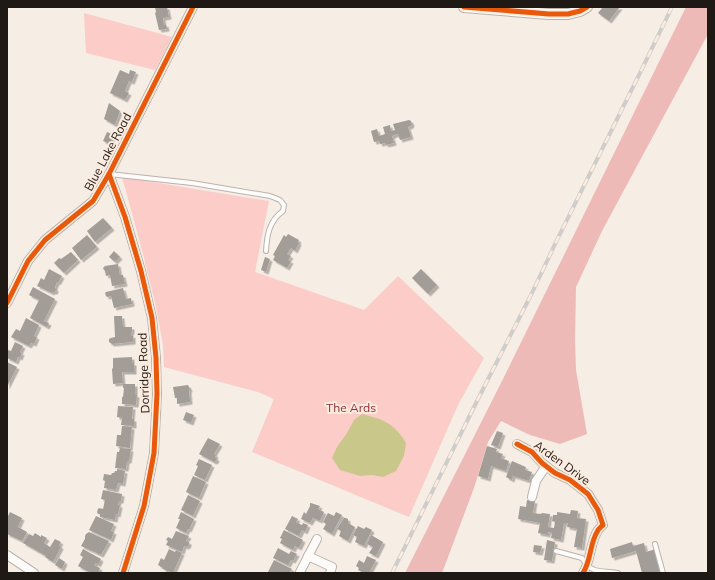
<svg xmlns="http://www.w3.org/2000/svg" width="715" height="580" viewBox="0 0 715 580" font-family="Mulish,sans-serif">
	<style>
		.green { fill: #fbccc8 }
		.forest { fill: #eebab7 }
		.water { fill: #cac78a }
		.building { fill: #a39d97; filter: url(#shadow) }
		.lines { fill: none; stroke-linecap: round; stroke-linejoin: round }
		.service-casing { stroke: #bab3ac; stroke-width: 6 }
		.minor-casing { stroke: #bab3ac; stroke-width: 10 }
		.tertiary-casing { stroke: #bab3ac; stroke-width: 12 }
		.service { stroke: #fefcfb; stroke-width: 4 }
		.minor { stroke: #fefcfb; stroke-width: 8 }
		.tertiary { stroke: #fefcfb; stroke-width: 10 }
		.rail-casing { stroke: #cfccca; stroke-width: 4 }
		.rail { stroke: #fcecdf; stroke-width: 2.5; stroke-dasharray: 8; stroke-linecap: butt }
		.cycleway-casing { stroke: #fcecdf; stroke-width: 8 }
		.cycleway { stroke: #e8590c; stroke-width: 5 }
		.labels { text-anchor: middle; stroke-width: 4; stroke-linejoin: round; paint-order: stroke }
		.street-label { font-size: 12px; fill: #1f1915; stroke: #fcecdf }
		.park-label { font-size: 12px; fill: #932c37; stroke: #fcecdf }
	</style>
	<defs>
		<filter id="shadow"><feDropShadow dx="2.5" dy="2.5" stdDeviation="0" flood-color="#0004"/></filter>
	</defs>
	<rect width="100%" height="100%" fill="#f6ede5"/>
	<g class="green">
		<polygon points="84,13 172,37 155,70 86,53"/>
		<polygon points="122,177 269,201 255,272 364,310 398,276 484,358 458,405 409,517 252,452 274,399 258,392 164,367 163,345 156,307 142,250"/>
	</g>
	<polygon class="forest" points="686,7 708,7 708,34 602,231 576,287 575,340 576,370 587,434 560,444 530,435 501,421 488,442 474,488 442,573 405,573 503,379"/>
	<path class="water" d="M362,414C383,419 395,424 406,443L404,456L396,471L383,477L372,475L360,476L340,470L332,458L337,447L347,433L354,420Z"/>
	<g class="building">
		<polygon points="155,7 167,7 169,17 163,18 164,25 166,24 167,29 159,30 155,13 156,12"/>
		<polygon points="603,7 620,7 609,21 598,13"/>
		<polygon points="120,70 129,74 130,70 136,72 132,82 129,81 125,91 129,93 125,100 110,93"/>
		<polygon points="109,103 120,111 115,125 104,119"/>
		<polygon points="409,120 411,121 412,124 411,126 408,127 411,137 400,140 398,134 392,136 394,143 386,145 385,143 380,144 379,141 374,142 371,131 377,129 379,136 385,134 383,127 390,125 391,131 395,130 393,124"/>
		<polygon points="107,132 114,135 110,144 103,141"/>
		<polygon points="103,218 112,228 95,242 87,231"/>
		<polygon points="288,234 299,240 298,242 299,243 295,251 291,248 287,254 291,256 288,260 291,261 287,268 273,260 275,256 273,255 284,235 286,237"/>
		<polygon points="87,235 97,247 81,260 72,248"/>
		<polygon points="114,251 120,257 115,262 109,257"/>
		<polygon points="71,252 78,260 64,273 54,263 59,258 61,259"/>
		<polygon points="265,257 270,259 266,272 261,270"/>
		<polygon points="118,264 120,275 123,275 125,284 112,286 110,275 106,276 105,271 104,270 103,268 105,266"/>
		<polygon points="49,269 62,276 58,283 57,282 55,287 56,290 55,292 52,292 52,293 37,286 41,278 44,280"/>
		<polygon points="421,269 437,285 428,294 412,278"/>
		<polygon points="33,287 55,299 44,321 49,323 47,327 30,318 39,300 29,295"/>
		<polygon points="123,288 126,299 131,298 132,304 114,308 111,296 107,297 106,296 105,293 106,292"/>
		<polygon points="114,316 122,316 123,327 132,327 132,332 131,332 131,336 133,335 133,342 112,344 109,342 109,339 111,338 115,337"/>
		<polygon points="26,318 39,325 34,336 37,337 34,344 31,343 29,346 11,337 16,329 20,331"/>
		<polygon points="15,342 23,346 20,352 22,353 20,358 18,357 16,362 7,358 7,352 8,350 11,351"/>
		<polygon points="132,357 132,363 134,363 134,372 122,372 123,383 113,384 112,369 113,368 113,358"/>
		<polygon points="7,362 17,367 7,387"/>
		<polygon points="123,384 135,384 135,395 137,395 136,405 122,404 122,397 123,397 124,388 123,388"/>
		<polygon points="188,385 190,389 189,391 190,402 177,404 177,398 175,398 173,387"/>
		<polygon points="118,406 133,407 132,419 134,419 134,426 121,425 122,418 117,417"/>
		<polygon points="186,412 194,415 191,423 183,420"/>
		<polygon points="122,426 132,427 130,448 116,446 117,435 121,435"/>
		<polygon points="497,431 503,433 498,447 491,445"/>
		<polygon points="208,438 220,444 214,454 216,455 215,457 217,459 216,461 214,462 199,454"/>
		<polygon points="487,446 497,449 496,452 503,454 501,458 509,461 506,471 491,466 488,479 478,476"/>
		<polygon points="120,448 131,449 129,461 127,461 126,469 115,468 117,452 119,452"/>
		<polygon points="199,459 212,465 205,480 194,475 198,466 196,465"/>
		<polygon points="512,461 526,467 525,470 532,472 529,481 513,476 512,480 506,477"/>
		<polygon points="117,469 125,471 123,484 118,483 116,490 104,488 105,481 103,480 104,474 111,475 112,473 114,473 115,471 117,471"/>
		<polygon points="193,476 206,482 199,498 186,492"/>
		<polygon points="103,490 122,494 121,501 119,501 118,505 120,505 118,515 116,514 115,520 100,517 100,514 98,514 97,512 98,509 99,508 103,509 105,500 101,499"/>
		<polygon points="188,495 200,501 193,516 181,510"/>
		<polygon points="527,500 535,501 533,513 541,514 542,513 550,514 548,527 554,528 555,522 552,521 553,515 557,515 557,512 570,514 571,510 578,511 577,518 586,519 582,548 574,547 577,529 567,527 568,523 564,523 561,540 551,538 552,533 548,532 548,535 538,533 540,523 518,519 520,506 526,507"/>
		<polygon points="310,503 311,503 320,506 318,509 324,512 320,521 313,518 310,523 301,519 304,512 306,514 310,506"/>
		<polygon points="10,512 22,518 18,527 27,532 22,541 7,534 7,518"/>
		<polygon points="181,512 194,519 189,530 188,529 186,533 176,528 180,519 178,519"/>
		<polygon points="336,512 342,515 332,534 323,529 326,524 323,522 328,513 334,516"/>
		<polygon points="96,516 114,524 111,531 114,532 111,540 89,530"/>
		<polygon points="292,516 298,519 296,522 302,525 303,523 308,525 305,532 302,530 299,536 285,529"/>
		<polygon points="344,518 346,518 348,519 348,523 355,527 348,541 339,536 341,531 337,529"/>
		<polygon points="358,526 364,529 366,527 372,530 364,546 355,542 357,537 353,535"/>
		<polygon points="284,530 303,540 299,548 295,546 293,550 280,543 282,539 280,538"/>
		<polygon points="176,531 189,536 186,541 189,542 189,544 188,546 186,547 184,546 182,552 166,545 168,541 166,540 168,537 172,539"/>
		<polygon points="89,532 109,541 101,555 81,546 85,539 85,536 86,534"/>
		<polygon points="35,533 41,537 41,535 47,538 44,543 50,547 55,539 61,542 59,545 61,547 53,562 45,557 46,556 23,543 29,534 33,536"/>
		<polygon points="371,535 383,542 376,556 369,553 373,547 367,544"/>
		<polygon points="547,540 555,542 552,561 544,560"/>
		<polygon points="632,542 633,546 644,543 646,552 656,549 663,573 642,573 636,551 612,558 610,549"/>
		<polygon points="534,545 542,546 540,553 533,552"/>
		<polygon points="278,548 289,554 291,551 297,554 293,561 291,560 288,565 273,558"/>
		<polygon points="83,549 101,559 98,565 96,563 94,565 100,568 98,573 91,573 78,566 83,557 80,555"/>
		<polygon points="169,549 175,552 176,550 182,553 173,573 163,569 163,568 158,565 161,558 164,560"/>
		<polygon points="367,556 376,560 369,573 364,573 358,570 359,568 356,566 359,560 364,563"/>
		<polygon points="59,558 65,562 62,569 55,565"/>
		<polygon points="274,560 292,569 289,573 269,573 268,572"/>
	</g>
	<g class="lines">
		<defs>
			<g id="service">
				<path d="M109,174L192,183L270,196L280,200L284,205L283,211C269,221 267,235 266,251"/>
				<polyline points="655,544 663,573"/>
				<path d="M556,551L582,558C592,575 601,570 618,573"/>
			</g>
			<g id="minor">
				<polyline points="109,174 125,217 141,271 152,318 156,358 157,394 154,453 144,506 123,573"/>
				<polyline points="7,303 28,261 45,240 93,201 109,174 193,7"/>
				<path d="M517,444L532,452L542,463L555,473L570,480L588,494L598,510L603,525C601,527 598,529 597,532C590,543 591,561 583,573"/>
				<polyline points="532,497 536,481 546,466"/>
				<polyline points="7,555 34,573"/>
				<polyline points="308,556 332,567 330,573"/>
				<polyline points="300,572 317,539"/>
			</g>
			<polyline id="tertiary" points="464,7 549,14 568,14 580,11 587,7"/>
		</defs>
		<use href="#service" class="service-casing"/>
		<use href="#minor" class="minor-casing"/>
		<use href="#tertiary" class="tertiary-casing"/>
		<use href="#service" class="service"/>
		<use href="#minor" class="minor"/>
		<use href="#tertiary" class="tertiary"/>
		<defs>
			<polyline id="rail" points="392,573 479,397 532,293 556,242 640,73 672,7"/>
		</defs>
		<use href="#rail" class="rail-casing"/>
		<use href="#rail" class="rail"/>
		<defs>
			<g id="cycleway">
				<polyline points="464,7 549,14 568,14 580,11 587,7"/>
				<polyline points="109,174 125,217 141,271 152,318 156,358 157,394 154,453 144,506 123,573"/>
				<polyline points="7,303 28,261 45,240 93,201 109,174 193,7"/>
				<path d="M517,444L532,452L542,463L555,473L570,480L588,494L598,510L603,525C601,527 598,529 597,532C590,543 591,561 583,573"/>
			</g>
		</defs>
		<use href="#cycleway" class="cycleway-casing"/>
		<use href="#cycleway" class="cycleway"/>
	</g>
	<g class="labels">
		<g class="street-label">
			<text transform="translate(108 152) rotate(-62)" y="4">Blue Lake Road</text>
			<text transform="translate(144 373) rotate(-92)" y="4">Dorridge Road</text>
			<text transform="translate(562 463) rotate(36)" y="4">Arden Drive</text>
		</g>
		<g class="park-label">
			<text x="351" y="412">The Ards</text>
		</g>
	</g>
	<rect width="715" height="580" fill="none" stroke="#1f1915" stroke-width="16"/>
</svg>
